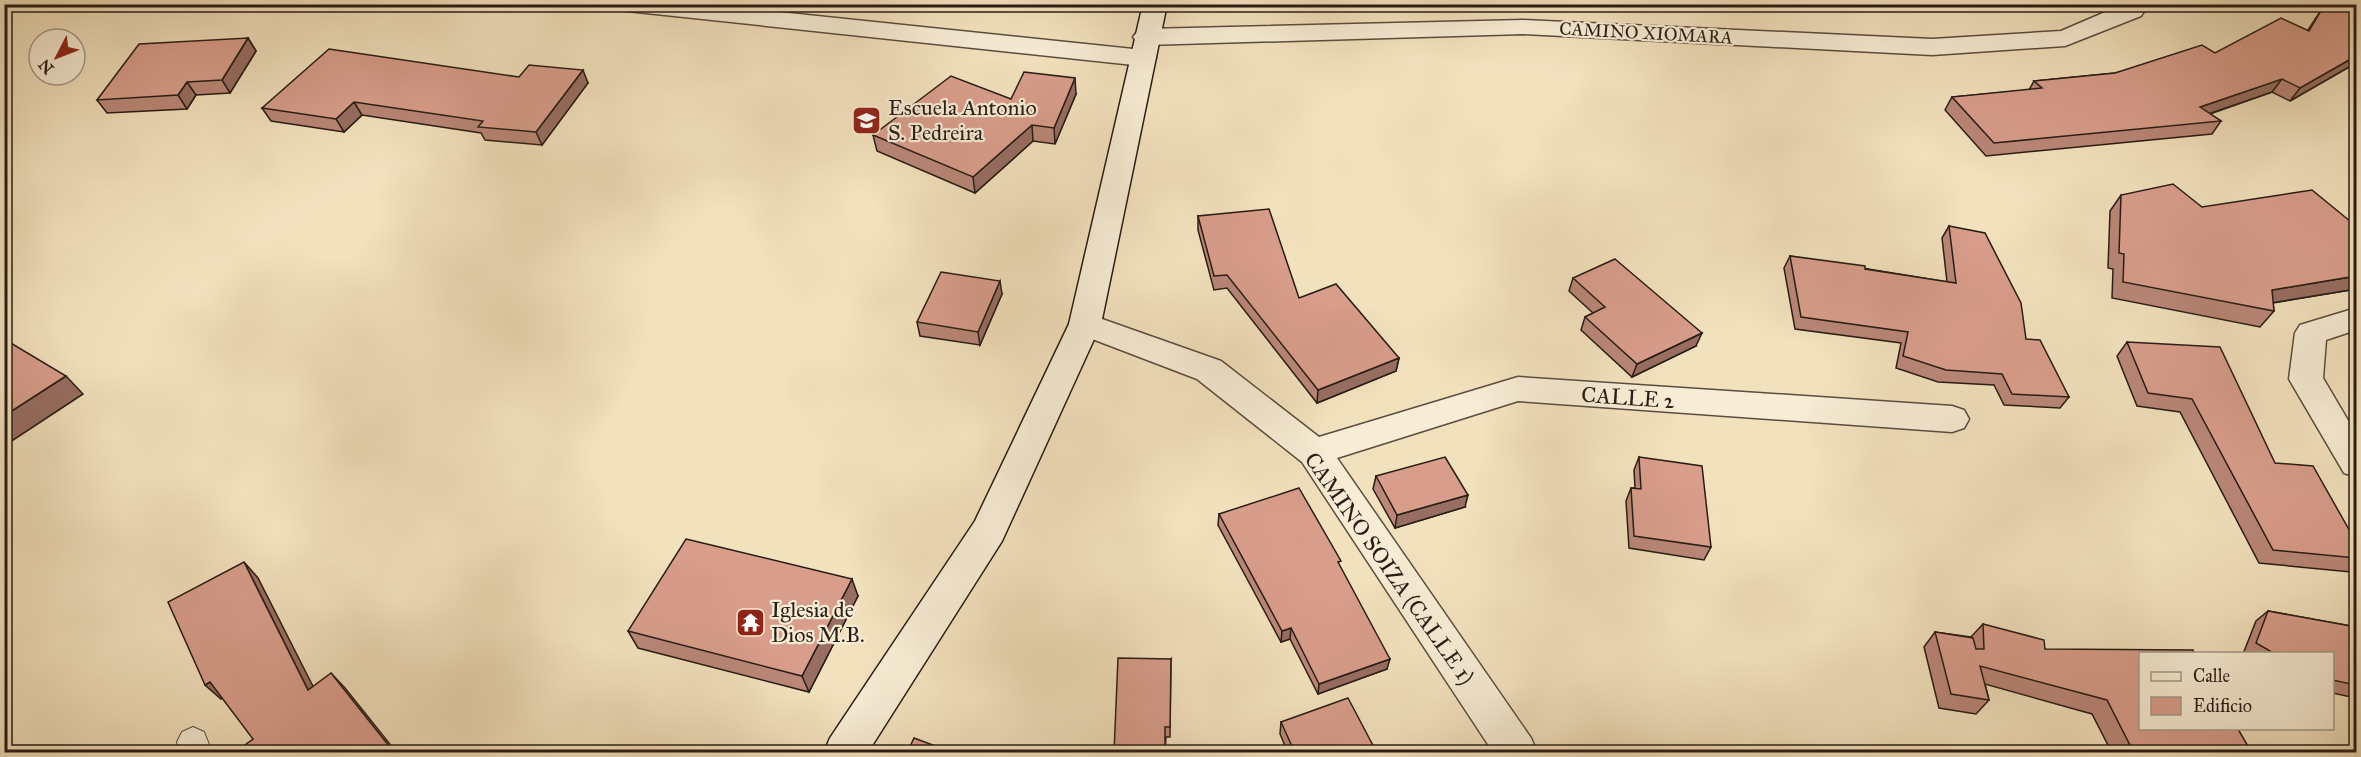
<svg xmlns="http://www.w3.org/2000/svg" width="2361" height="757" viewBox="0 0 2361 757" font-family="'IM FELL Great Primer',serif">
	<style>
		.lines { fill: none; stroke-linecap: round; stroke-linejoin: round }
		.lane-casing { stroke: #5a4d3f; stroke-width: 2 }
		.street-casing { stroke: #5a4d3f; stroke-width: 3 }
		.secondary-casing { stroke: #281c15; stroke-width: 3 }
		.lane { fill: #f7ecd4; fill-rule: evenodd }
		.street { fill: #f7ecd4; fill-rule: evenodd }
		.secondary { fill: #f7ecd4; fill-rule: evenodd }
		.wall { fill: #ba8778; stroke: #281c15; stroke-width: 1.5 }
		.shaded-wall { fill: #976e61; stroke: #281c15; stroke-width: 1.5 }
		.building { fill: #d89d8b; stroke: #281c15; stroke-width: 1.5 }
		.labels { text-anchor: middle; stroke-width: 4.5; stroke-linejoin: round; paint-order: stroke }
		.far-street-label { font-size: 18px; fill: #281c15; stroke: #f7ecd4 }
		.poi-label { font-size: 22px; fill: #281c15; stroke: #f7ecd4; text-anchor: start }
		.street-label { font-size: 22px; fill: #281c15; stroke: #f7ecd4 }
	</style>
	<rect width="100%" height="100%" fill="#f2e1bd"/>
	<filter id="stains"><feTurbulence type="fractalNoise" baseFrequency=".00333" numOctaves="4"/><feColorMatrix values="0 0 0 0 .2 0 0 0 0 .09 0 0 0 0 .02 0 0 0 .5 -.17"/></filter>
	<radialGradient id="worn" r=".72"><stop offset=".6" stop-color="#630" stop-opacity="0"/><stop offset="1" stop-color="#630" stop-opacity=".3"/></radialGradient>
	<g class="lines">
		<defs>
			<polygon id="lane" points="193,727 204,732 212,752 180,752 177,742 182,732"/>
			<g id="street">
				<polygon points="615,4 702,4 1143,50 1152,53 1156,58 1152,63 1143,66 627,11 618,9"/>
				<polygon points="2124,4 2149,4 2141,16 2065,46 1932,55 1523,34 1146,45 1137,42 1133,37 1137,32 1146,29 1523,20 1932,39 2061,31"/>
				<polygon points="2356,308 2356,330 2326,340 2323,378 2356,434 2356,477 2344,473 2289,379 2295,333 2300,325"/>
				<polygon points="1085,313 1221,361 1319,437 1518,377 1952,406 1964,410 1969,419 1964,428 1952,432 1518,401 1337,458 1531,738 1537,752 1493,752 1302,462 1197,379 1074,332 1069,324 1074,316"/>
			</g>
			<polygon id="secondary" points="1143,4 1167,4 1101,324 1002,541 868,752 824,752 830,738 975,521 1069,324"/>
		</defs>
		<use href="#lane" class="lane-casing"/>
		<use href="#street" class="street-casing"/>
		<use href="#secondary" class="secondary-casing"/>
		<use href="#lane" class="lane"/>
		<use href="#street" class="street"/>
		<use href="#secondary" class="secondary"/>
	</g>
	<g class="wall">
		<polygon points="2325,4 2356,5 2356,63 2290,101 2272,92 2210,114 2221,121 2212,134 1986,156 1945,110 1952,97 2029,90 2034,81 2115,73 2215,53 2308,30"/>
		<polygon points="248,38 256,51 230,93 196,95 187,109 107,113 97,100"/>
		<polygon points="519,77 588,83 542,145 485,140 481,133 362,115 344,132 271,121 262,108"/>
		<polygon points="1076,94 1055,144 1033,141 975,193 877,151 873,135"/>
		<polygon points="2121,195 2202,207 2356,226 2356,289 2273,303 2274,311 2260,327 2112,298 2113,269 2108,268 2110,211"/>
		<polygon points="1198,216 1299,298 1399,358 1396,371 1317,403 1227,288 1214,290 1198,230"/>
		<polygon points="1949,226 2026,339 2069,397 2060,408 2004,405 1994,385 1938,382 1896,368 1901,343 1795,329 1784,268 1790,256 1947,282 1942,238"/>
		<polygon points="1573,278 1696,346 1632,377 1581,330 1585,317 1593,313 1569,291"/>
		<polygon points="1002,294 980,345 920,336 917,322"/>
		<polygon points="2127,342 2275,463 2356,542 2356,568 2351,572 2259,563 2180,412 2137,406 2117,356"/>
		<polygon points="1639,457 1711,547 1704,560 1629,548 1626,501 1631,488 1635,488 1634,470"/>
		<polygon points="1376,476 1465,507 1395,528 1373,489"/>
		<polygon points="1219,514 1340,567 1387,669 1318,694 1290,639 1281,642 1218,525"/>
		<polygon points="858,596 809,692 638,648 628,631"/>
		<polygon points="2268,611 2356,627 2356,698 2332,693 2332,654 2243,654 2256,621"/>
		<polygon points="1983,624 2045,649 2252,753 2112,753 2092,714 1985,684 1989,700 1976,714 1939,708 1924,647 1935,632 1971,637"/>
		<polygon points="1171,659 1170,737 1166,737 1165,753 1114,753"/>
		<polygon points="1281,722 1377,753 1288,753 1280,734"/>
	</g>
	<g class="shaded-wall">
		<polygon points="248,38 256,51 230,93 222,80"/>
		<polygon points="2356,56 2356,63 2290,101 2300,88"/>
		<polygon points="583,70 588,83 542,145 536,132"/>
		<polygon points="1075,78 1076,94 1055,144 1054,128"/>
		<polygon points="2282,79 2272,92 2191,120 2200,107"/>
		<polygon points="187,82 196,95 187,109 178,95"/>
		<polygon points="354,102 362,115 344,132 336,119"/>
		<polygon points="1032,125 1033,141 975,193 973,177"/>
		<polygon points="2356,276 2356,289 2259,305 2272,290"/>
		<polygon points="1000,281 1002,294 980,345 978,332"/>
		<polygon points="1702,333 1696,346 1632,377 1637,364"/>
		<polygon points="1399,358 1396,371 1317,403 1318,390"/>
		<polygon points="66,376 83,394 4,446 4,416"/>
		<polygon points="1468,495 1465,507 1395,528 1397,515"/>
		<polygon points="244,562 258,578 322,704 308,690"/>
		<polygon points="852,579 858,596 809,692 802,676"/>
		<polygon points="1291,628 1290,639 1281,642 1282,631"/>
		<polygon points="1390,659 1387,669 1318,694 1319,684"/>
		<polygon points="331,673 345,688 397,753 379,753"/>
		<polygon points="210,682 226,696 221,699 205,685"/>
	</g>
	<g class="building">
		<polygon points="2325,4 2356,5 2356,56 2300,88 2282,79 2200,107 2221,121 1994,143 1952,97 2042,88 2034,81 2115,73 2202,45 2215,53 2281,18 2309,31"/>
		<polygon points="248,38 222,80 187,82 178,95 97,100 139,44"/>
		<polygon points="329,49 519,77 529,65 583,70 536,132 478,127 483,121 354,102 336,119 262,108"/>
		<polygon points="1024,72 1075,78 1054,128 1032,125 973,177 873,135 951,76 1011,99"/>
		<polygon points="2173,184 2202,207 2312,190 2356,226 2356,276 2272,290 2274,311 2123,282 2124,254 2119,253 2121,195"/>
		<polygon points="1269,209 1299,298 1336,284 1399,358 1318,390 1227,275 1214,276 1198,216"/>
		<polygon points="1949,226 1985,233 2021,303 2026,339 2040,340 2069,397 2012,394 2002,374 1946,370 1903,356 1908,332 1801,317 1790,256 1865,266 1865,269 1956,283"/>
		<polygon points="1615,259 1702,333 1637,364 1585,317 1605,307 1573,278"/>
		<polygon points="941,272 1000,281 978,332 917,322"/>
		<polygon points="4,339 66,376 4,416"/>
		<polygon points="2127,342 2220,347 2275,463 2313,466 2356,542 2356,558 2273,550 2192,399 2148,393"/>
		<polygon points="1445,457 1468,495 1397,515 1376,476"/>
		<polygon points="1639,457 1702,466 1711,547 1634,536 1631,488 1641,489"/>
		<polygon points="1299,488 1341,561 1338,562 1390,659 1319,684 1291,628 1282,631 1219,514"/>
		<polygon points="686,539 852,579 802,676 628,631"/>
		<polygon points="244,562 308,690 331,673 389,746 379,753 234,753 253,739 210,682 205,685 168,602"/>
		<polygon points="2268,611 2356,627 2356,685 2332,680 2332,654 2275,654 2256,643"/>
		<polygon points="1983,624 2044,640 2045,649 2193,650 2194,654 2140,654 2140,729 2238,729 2252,753 2134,753 2107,700 1980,666 1989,700 1951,694 1935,632 1973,638 1976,649 1984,649"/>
		<polygon points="1118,658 1171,659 1170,727 1165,727 1165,753 1114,753"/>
		<polygon points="1348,698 1377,753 1295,753 1281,722"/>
		<polygon points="914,738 954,753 907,753"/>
	</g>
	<defs>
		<symbol id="school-square" viewBox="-11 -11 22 22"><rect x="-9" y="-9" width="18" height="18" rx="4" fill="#8f2418" stroke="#f7ecd4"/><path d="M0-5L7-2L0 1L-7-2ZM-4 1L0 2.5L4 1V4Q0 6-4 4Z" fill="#fff"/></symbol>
		<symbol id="temple-square" viewBox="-11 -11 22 22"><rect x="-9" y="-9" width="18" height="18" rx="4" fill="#8f2418" stroke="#f7ecd4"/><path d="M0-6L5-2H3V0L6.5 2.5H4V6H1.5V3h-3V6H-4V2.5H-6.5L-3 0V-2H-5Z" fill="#fff"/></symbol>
	</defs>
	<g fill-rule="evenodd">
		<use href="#school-square" x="850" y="104" width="33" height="33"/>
		<use href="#temple-square" x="734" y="606" width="33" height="33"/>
	</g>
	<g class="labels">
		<g class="far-street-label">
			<text transform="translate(1646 33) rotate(3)" y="6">CAMINO XIOMARA</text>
		</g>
		<g class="poi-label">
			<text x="888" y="115">Escuela Antonio<tspan x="888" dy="25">S. Pedreira</tspan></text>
			<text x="771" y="617">Iglesia de<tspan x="771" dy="25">Dios M.B.</tspan></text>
		</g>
		<g class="street-label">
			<text transform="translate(1628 397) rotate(4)" y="8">CALLE 2</text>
			<text transform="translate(1390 568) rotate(55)" y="8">CAMINO SOIZA (CALLE 1)</text>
		</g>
	</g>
	<rect width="2361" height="757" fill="none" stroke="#f2e1bd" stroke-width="24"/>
	<rect x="6" y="6" width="2349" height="745" fill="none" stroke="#281c15" stroke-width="3"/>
	<rect x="12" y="12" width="2337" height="733" fill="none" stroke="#281c15" stroke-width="1.5"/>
	<rect x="2139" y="652" width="195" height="78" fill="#f7ecd4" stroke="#a49988" stroke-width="1.5"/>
	<rect x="2151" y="672" width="30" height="9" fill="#f7ecd4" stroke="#a49988" stroke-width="1.5"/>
	<text x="2193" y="682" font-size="18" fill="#281c15">Calle</text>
	<rect x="2151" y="697" width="30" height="18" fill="#d89d8b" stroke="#a49988" stroke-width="1.5"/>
	<text x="2193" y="712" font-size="18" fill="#281c15">Edificio</text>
	<g transform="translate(57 57) rotate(228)"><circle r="28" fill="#f7ecd4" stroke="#a49988" stroke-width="1.5"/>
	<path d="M0-4.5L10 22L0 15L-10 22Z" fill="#8f2418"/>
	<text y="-9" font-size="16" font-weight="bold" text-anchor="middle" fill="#281c15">N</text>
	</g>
	<rect width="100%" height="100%" filter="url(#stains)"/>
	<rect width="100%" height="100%" fill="url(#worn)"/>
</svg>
